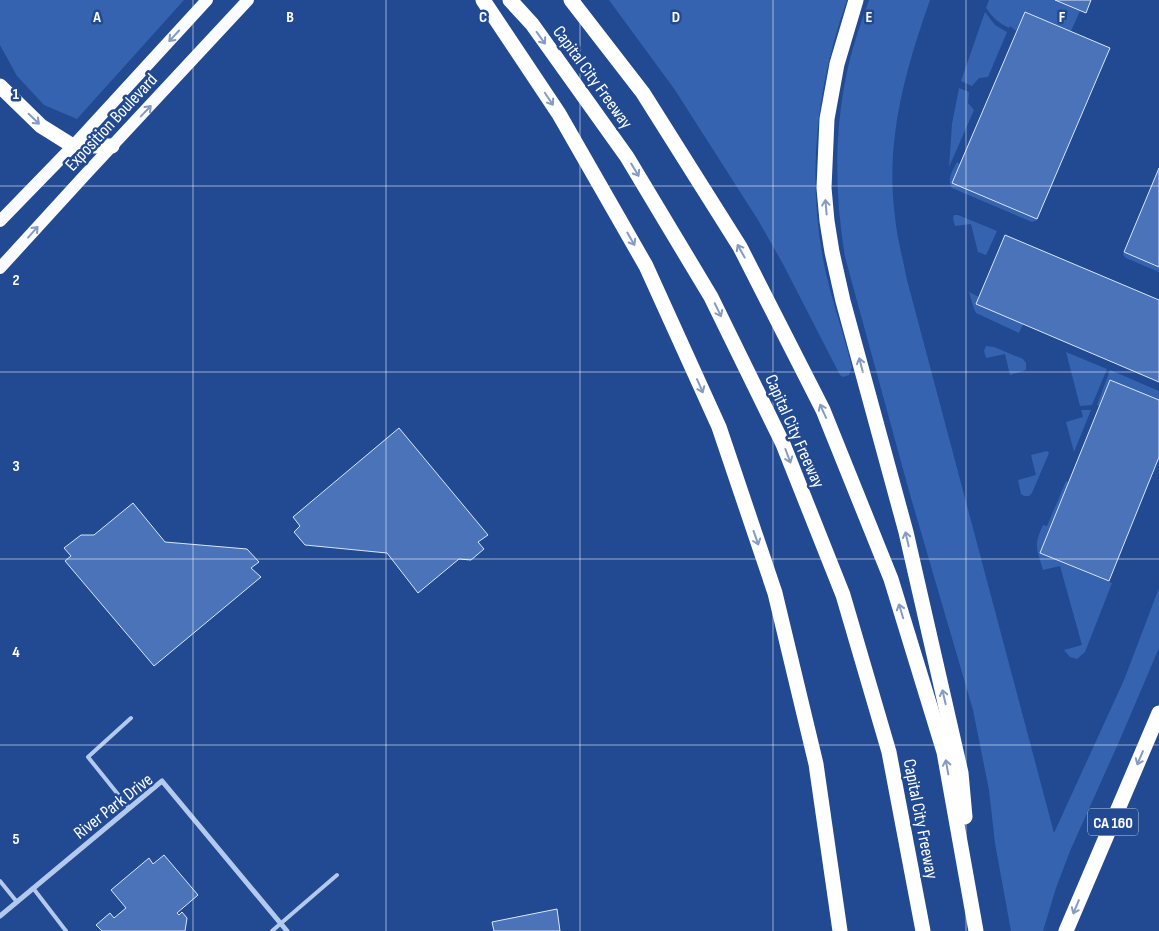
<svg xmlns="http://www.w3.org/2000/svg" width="1159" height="931" viewBox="0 0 1159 931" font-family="'Sofia Sans Condensed',sans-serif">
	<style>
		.green { fill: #3563b0 }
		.building { fill: #4a73b9; stroke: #d9e6fa }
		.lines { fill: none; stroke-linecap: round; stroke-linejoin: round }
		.service { stroke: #b3c9ed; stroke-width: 4 }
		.minor { stroke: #b3c9ed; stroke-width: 5 }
		.primary { stroke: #fafcff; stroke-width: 12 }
		.motorway { stroke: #fff; stroke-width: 15 }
		.oneway { stroke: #839ac4 }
		.oneway2 { stroke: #859bc4 }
		.grid { fill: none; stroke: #fff; stroke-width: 1; stroke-opacity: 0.55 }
		.labels { text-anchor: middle; stroke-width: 5; stroke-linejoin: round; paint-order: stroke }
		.shield { fill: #214a93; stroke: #bcc9df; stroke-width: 1 }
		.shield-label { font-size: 16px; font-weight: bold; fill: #fff }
		.street-label { font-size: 18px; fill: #fff; stroke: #214a93 }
		.grid-label { font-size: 16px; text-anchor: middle; font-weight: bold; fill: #fff; stroke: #214a93; stroke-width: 5; stroke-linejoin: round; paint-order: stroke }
	</style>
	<rect width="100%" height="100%" fill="#214a93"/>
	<g class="green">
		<polygon points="0,0 184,0 77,119 44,105 17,76 0,45"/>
		<path d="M609,0H847C817,84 807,172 823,259C830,296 843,331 852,367L849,375L843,377L840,375L783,264L758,220L675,90Z"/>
		<path d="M869,0H930C905,71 885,141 895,217C897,238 903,259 907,280L1054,833L1124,680L1159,588V648L1118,744L1070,851L1056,888L1043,931H1011L995,843L989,790L973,710L909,491L845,257C835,197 834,136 846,77C851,51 860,25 869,0Z"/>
		<path d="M989,0H1055L1080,11L1071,31L1025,12L1016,31L1010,26L1009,28C999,23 993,18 986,8Z"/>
		<polygon points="985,12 995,25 1007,32 988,77 979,78 972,86 961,81"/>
		<polygon points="959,88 969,92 968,103 974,110 949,167 952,124"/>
		<path d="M957,162L960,164L952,183L1037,219V220L1032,222L952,188C946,180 953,170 957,162Z"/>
		<polygon points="954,215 958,215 997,231 986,255 978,252 971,224 955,226 953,218"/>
		<polygon points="1124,252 1159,267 1159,272 1126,258 1123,255"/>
		<polygon points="969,292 979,297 976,304 1023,324 1019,333 976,313 974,309"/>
		<polygon points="986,346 994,347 1023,359 1026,363 1026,370 1010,375 1005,354 986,358 984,351"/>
		<polygon points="1066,352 1107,369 1092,405 1080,406"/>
		<polygon points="1110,370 1159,391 1159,400 1110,380 1099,406 1097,405"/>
		<polygon points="1081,410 1091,410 1074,452 1066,422 1083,417"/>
		<polygon points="1047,451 1049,453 1032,493 1029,496 1024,496 1021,494 1018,480 1036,475 1031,455"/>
		<path d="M1066,481L1069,483L1040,553L1112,583L1085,652L1077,659L1070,657L1064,650L1082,645L1060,566L1043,570C1037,548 1033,547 1043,525L1047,526Z"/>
	</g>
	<g class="building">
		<polygon points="1055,0 1091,0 1086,13"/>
		<polygon points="1025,12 1110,48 1037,219 952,183"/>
		<polygon points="1159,168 1159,267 1124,252"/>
		<polygon points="1005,235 1159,300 1159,382 976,304"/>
		<polygon points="1110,380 1159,400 1159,457 1109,581 1040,553"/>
		<polygon points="399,428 488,535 478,542 484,549 471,560 459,559 418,593 387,553 305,545 294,532 300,526 293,517"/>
		<polygon points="133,503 165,542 247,549 259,562 251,568 261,577 154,666 65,561 71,556 64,548 81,535 94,535"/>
		<polygon points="164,855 198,895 177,913 179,915 182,912 187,918 185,931 102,931 96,925 110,913 114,918 126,908 111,890 149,858 153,864"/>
		<polygon points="557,909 560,931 494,931 492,922"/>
	</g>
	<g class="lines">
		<g class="service">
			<polyline points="129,808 88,757 131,718"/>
			<polyline points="0,881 17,902"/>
			<polyline points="33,888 66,931"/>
			<polyline points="272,931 337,875"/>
		</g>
		<polyline class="minor" points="0,916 162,781 287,931"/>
		<g class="primary">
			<polyline points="0,221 73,146 207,0"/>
			<polyline points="0,268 85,175 248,0"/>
		</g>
		<g class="motorway">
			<polyline points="483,0 559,114 646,266 719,427 775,593 816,764 840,931"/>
			<polyline points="510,0 532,24 627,157 711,297 783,444 843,595 889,752 923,931"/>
			<polyline points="571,0 643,93 740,247 823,410 891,579 944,752 976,931"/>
			<polyline points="856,0 837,64 827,119 824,188 827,221 832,252 843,301 906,532 961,773 965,817"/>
			<polyline points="0,86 41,126 73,146 112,146"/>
			<polyline points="1066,931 1159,713"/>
		</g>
	</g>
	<defs><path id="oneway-shaft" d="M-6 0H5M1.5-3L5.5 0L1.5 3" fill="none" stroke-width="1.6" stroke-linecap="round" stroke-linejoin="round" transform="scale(1.25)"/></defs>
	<g class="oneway">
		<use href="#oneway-shaft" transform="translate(174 36) rotate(133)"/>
		<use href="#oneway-shaft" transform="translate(146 111) rotate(-46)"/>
		<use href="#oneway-shaft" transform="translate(33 232) rotate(-48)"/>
	</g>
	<g class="oneway2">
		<use href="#oneway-shaft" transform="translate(541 38) rotate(54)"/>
		<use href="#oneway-shaft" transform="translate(549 99) rotate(56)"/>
		<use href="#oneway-shaft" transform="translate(34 119) rotate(44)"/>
		<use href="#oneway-shaft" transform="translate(635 170) rotate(59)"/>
		<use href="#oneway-shaft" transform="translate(826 207) rotate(-95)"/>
		<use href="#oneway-shaft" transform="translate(631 239) rotate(60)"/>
		<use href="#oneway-shaft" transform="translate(741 251) rotate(-119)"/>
		<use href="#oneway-shaft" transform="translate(718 310) rotate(64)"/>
		<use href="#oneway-shaft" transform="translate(861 365) rotate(-105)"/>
		<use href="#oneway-shaft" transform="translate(700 386) rotate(66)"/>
		<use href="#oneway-shaft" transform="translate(823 411) rotate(-114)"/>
		<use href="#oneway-shaft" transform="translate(788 456) rotate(69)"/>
		<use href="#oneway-shaft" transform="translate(756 538) rotate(71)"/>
		<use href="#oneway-shaft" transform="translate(907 539) rotate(-103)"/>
		<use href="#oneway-shaft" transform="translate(901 611) rotate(-107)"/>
		<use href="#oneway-shaft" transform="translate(944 697) rotate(-103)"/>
		<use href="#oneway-shaft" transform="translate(1140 758) rotate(113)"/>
		<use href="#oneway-shaft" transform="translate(947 767) rotate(-100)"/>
		<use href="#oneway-shaft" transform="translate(1076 907) rotate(113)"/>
	</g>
	<path class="grid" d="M193,0V931M386,0V931M580,0V931M773,0V931M966,0V931M0,186H1159M0,372H1159M0,559H1159M0,745H1159"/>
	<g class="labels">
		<rect class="shield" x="1088" y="808.5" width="50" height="27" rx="4"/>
		<g class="shield-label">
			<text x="1113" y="828">CA 160</text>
		</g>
		<g class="street-label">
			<text transform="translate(593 77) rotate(54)" y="6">Capital City Freeway</text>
			<text transform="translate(111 122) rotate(-47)" y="6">Exposition Boulevard</text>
			<text transform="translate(795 431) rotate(66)" y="6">Capital City Freeway</text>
			<text transform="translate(113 806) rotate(-38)" y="6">River Park Drive</text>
			<text transform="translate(921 819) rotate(79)" y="6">Capital City Freeway</text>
		</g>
	</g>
	<g class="grid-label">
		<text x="97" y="22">A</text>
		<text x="290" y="22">B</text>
		<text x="483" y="22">C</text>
		<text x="676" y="22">D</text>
		<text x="869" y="22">E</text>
		<text x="1062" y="22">F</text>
		<text x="16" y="99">1</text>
		<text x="16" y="285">2</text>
		<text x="16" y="471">3</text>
		<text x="16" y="657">4</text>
		<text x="16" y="844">5</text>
	</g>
</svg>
